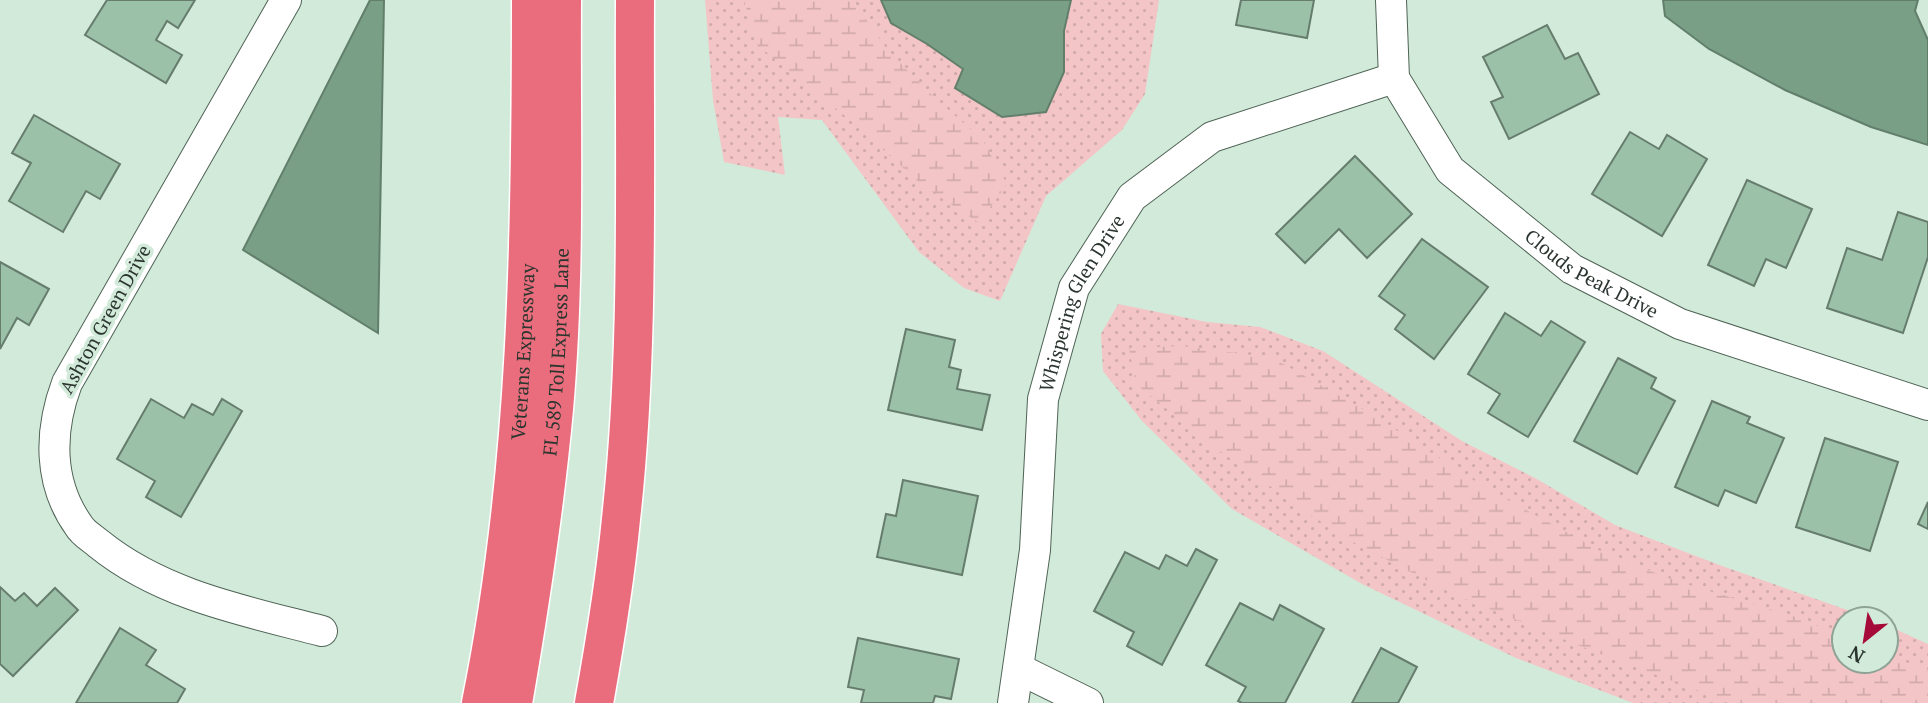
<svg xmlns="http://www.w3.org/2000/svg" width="1928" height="703" viewBox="0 0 1928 703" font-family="'PT Serif',serif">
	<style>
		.grass { fill: url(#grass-dots) }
		.wetland { fill: url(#wetland-marsh) }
		.water { fill: #799f86; stroke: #627f6c; stroke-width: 2 }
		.building { fill: #9bc2a9; stroke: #667c6d; stroke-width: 2 }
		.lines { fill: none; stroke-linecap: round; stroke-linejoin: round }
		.street-casing { stroke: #4e6355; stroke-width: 32 }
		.highway-casing { stroke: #fff; stroke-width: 41 }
		.street { stroke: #fff; stroke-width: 30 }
		.highway { stroke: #e96d7c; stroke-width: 38 }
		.labels { text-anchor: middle; stroke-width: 7; stroke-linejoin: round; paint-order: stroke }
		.street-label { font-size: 19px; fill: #2b352f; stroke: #d2eada }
	</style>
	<defs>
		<pattern id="grass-dots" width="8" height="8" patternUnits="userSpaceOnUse" patternTransform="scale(1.75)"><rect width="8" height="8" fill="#f4c5c7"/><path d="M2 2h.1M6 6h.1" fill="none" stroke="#d1aaab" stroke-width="1.8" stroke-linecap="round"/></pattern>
		<pattern id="wetland-marsh" width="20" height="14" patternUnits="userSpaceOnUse" patternTransform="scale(1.75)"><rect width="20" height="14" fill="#f4c5c7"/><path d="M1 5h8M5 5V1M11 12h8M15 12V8" fill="none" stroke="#d1aaab"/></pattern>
	</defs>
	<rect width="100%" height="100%" fill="#d2eada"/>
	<g class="grass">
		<polygon points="705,0 1159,0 1145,94 1122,130 1046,196 1000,301 964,288 919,252 822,120 778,117 785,175 724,162 713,100"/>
		<polygon points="1118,304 1207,322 1260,327 1323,351 1462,441 1535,478 1615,525 1722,566 1873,619 1844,619 1844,661 1886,661 1886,625 1928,644 1928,703 1633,703 1516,658 1362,584 1232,509 1142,421 1103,371 1101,334"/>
	</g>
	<g class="wetland">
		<polygon points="744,0 852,0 889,52 936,99 982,139 1007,184 979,223 922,185 855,124 756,44"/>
		<polygon points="1183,346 1273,358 1373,415 1481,485 1604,553 1679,582 1799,618 1844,637 1844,661 1886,661 1886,654 1928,671 1928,703 1731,703 1595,652 1453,594 1343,537 1214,447 1136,384 1129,348"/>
	</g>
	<g class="water">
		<polygon points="370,0 384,0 378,333 243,250"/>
		<polygon points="881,0 1071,0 1064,31 1064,72 1046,112 1002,117 955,88 963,69 927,44 891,23"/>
		<polygon points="1663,0 1918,0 1915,11 1928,40 1928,145 1871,127 1785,90 1709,49 1665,16"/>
	</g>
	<g class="building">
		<polygon points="107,0 195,0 178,28 167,21 156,40 182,55 166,83 85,35"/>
		<polygon points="1241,0 1314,0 1307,38 1236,25"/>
		<polygon points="1547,25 1565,59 1578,53 1599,94 1509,139 1491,102 1503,97 1483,57"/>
		<polygon points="34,115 120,164 100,199 86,191 63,232 9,201 31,163 12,153"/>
		<polygon points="1630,132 1659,149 1667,135 1707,159 1662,236 1592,194"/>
		<polygon points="1355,156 1412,214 1367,258 1339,229 1305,263 1276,234"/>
		<polygon points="1747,180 1812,209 1786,268 1766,259 1754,286 1708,265"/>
		<polygon points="1898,212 1928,222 1928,257 1903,333 1827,308 1847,248 1882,260"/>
		<polygon points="1422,239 1488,287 1434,359 1395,329 1405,315 1379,296"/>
		<polygon points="0,262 49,289 29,325 17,318 0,349"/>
		<polygon points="1505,313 1541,336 1551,321 1585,342 1528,437 1488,413 1500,394 1468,374"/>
		<polygon points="906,329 955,340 949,367 961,370 957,389 990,395 982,430 888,410"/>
		<polygon points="1618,358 1656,378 1651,388 1675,401 1637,474 1574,441"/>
		<polygon points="151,399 184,418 192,404 213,415 222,399 242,411 181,517 146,497 155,481 117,459"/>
		<polygon points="1712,401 1750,417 1747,423 1784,438 1756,503 1725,490 1718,506 1675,487"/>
		<polygon points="1825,438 1898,462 1870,551 1796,527"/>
		<polygon points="903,480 978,496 962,575 877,557 886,514 896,516"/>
		<polygon points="1928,502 1928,529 1918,524"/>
		<polygon points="1196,549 1217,560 1162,665 1127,646 1134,632 1094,611 1125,552 1159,569 1166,555 1187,566"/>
		<polygon points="0,587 15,601 24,593 37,606 55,588 78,610 13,676 0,664"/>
		<polygon points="1240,603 1273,620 1280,605 1324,629 1285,703 1242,703 1238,701 1246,687 1206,665"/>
		<polygon points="120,628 156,650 146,665 185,689 177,703 76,703"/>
		<polygon points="858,638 959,659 951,699 935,696 933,703 861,703 864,690 848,687"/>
		<polygon points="1381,648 1417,667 1398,703 1352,703"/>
	</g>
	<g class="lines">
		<defs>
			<g id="street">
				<path d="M286,0L67,383C49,431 48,483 79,526C83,533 92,538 99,544C162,595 245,611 322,631"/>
				<path id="s1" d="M1391,0L1394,78L1450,170L1572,269L1680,324L1928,405"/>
				<polyline points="1019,669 1088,703"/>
				<path id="s2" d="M1013,703L1035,550L1043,399L1074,288L1132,197L1212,137L1394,78"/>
			</g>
			<g id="highway">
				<path id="s3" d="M481,703C528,472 531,235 531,0"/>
				<path id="s4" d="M513,703C530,605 545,507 554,409C566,273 561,136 562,0"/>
				<path d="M594,703C605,642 615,581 621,519C640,347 634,173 635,0"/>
			</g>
		</defs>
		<use href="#street" class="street-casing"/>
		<use href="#highway" class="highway-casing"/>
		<use href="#street" class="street"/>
		<use href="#highway" class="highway"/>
	</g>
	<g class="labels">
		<g class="street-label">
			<text dy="7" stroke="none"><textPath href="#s1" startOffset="362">Clouds Peak Drive</textPath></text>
			<text dy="7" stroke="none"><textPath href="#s2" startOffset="410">Whispering Glen Drive</textPath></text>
			<text transform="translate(105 319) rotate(-61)" y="7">Ashton Green Drive</text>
			<text dy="7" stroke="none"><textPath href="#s3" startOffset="354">Veterans Expressway</textPath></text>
			<text dy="7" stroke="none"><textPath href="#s4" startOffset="354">FL 589 Toll Express Lane</textPath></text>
		</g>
	</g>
	<g transform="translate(1865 640) rotate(210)"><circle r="33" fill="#d2eada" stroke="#8fa296" stroke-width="2"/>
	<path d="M0-5L12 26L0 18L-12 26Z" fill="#a50a38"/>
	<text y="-10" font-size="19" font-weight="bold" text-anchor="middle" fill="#2b352f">N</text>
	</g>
</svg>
